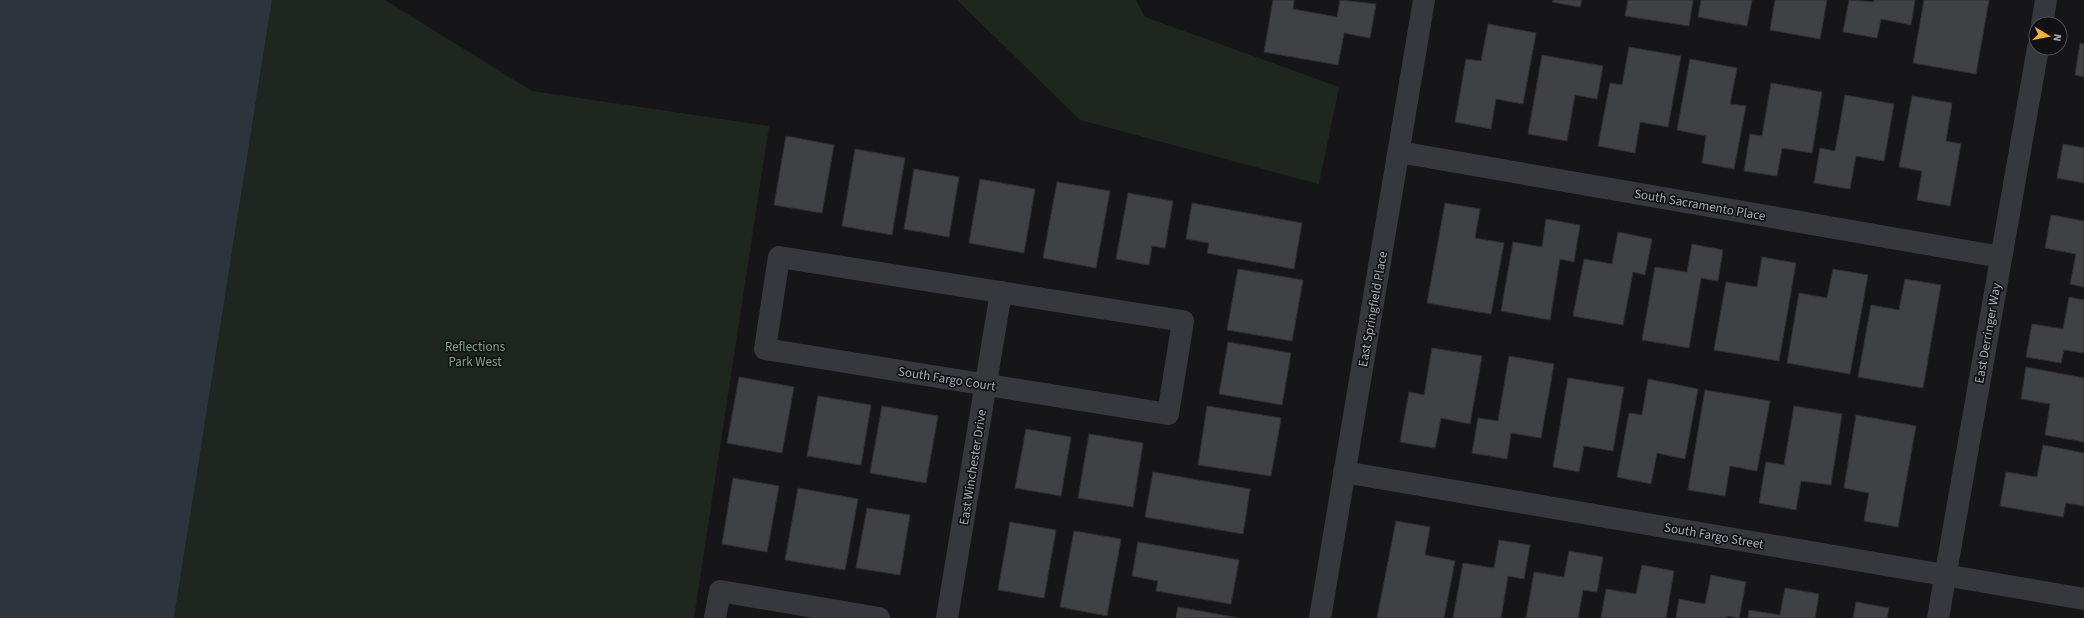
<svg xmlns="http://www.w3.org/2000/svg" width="2084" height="618" viewBox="0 0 2084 618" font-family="'Source Sans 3',sans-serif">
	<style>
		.green { fill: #1e261f }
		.water { fill: #2c353c }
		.building { fill: #404145; stroke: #303034 }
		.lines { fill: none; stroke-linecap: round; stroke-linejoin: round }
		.street { stroke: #37383d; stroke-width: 22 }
		.labels { text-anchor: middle; stroke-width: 3.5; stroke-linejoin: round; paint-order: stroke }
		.street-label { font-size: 13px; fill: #a8adb8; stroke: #111113 }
		.park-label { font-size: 13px; fill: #7fa381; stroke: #111113 }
	</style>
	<rect width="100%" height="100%" fill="#161618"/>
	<g class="green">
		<polygon points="272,0 385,0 532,91 769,126 694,618 174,618"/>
		<polygon points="957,0 1136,0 1145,17 1339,87 1319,184 1080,120"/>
	</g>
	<polygon class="water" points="0,0 272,0 174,618 0,618"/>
	<g class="building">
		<polygon points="1273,0 1294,0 1293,9 1337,17 1340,0 1376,4 1370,38 1344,33 1338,65 1264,52"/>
		<polygon points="1553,0 1582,0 1580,7 1552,2"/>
		<polygon points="1628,0 1693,0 1689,26 1625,16"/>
		<polygon points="1701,0 1752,0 1747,26 1698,17"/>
		<polygon points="1775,0 1827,0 1820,39 1770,30"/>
		<polygon points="1849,0 1874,2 1874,0 1915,0 1911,25 1881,19 1877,38 1843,32"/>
		<polygon points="1924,0 1989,0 1976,74 1913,63"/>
		<polygon points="1488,24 1536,33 1523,104 1496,99 1491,129 1455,122 1466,59 1481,61"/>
		<polygon points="2080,43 2084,44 2084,77 2075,75"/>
		<polygon points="1629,47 1681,56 1668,127 1640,122 1635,153 1598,146 1610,83 1622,85"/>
		<polygon points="1542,55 1603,66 1597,99 1575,95 1567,141 1528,134"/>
		<polygon points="1690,59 1737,68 1730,104 1746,106 1734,169 1702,163 1706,136 1677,130"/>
		<polygon points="1771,83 1822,92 1812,153 1782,148 1777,176 1744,171 1750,134 1762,136"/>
		<polygon points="1845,95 1894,104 1884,161 1856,156 1850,189 1814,183 1820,148 1835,151"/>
		<polygon points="1912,96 1952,103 1946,141 1961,144 1950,206 1917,200 1922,171 1899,167"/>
		<polygon points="786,136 834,145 822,213 774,205"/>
		<polygon points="2063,144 2084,148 2084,183 2057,178"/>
		<polygon points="855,149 905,158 892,235 842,226"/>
		<polygon points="914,169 959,177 949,237 904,229"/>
		<polygon points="980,179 1035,189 1024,253 969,243"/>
		<polygon points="1057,182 1110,191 1096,268 1043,258"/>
		<polygon points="1128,193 1173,201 1165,248 1152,246 1149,265 1116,259"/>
		<polygon points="1192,203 1302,223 1294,269 1207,253 1209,243 1186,239"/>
		<polygon points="1445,203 1480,209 1475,238 1504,243 1491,314 1427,303"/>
		<polygon points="2051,215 2084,221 2084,287 2070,284 2076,254 2045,248"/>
		<polygon points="1546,219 1580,225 1574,262 1560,259 1550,320 1501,311 1513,242 1542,247"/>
		<polygon points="1618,232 1652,239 1645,275 1633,272 1623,325 1573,316 1584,259 1612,264"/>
		<polygon points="1692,244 1723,250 1718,281 1701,278 1689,348 1642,340 1655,267 1687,272"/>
		<polygon points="1762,257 1796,263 1779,361 1714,350 1726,282 1757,287"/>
		<polygon points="1238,269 1303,280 1292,341 1227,330"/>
		<polygon points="1833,269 1868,275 1850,374 1787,363 1799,293 1827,298"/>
		<polygon points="1905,279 1941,285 1923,388 1858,377 1871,305 1899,310"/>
		<polygon points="2069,297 2084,300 2084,353 2064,350 2061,363 2026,357 2032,324 2063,329"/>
		<polygon points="1228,342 1291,353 1282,405 1219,394"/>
		<polygon points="1432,348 1482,356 1470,424 1441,418 1435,448 1400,442 1409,392 1424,395"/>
		<polygon points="1509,356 1554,364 1541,438 1511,433 1507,459 1472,453 1478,418 1498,421"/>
		<polygon points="2026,367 2084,378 2084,442 2045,435 2050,404 2021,399"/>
		<polygon points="739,377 794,387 782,453 727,443"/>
		<polygon points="1568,378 1624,387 1613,451 1584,446 1579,472 1553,467"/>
		<polygon points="1648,379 1698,389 1685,459 1657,453 1651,484 1617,477 1629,413 1642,415"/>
		<polygon points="1705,390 1770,401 1757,471 1730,466 1725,496 1688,490"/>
		<polygon points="818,396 871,405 861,465 807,456"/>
		<polygon points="882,406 938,416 926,483 870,473"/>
		<polygon points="1207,406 1281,418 1271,476 1198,465"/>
		<polygon points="1794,406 1842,414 1831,485 1801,481 1796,510 1759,503 1766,462 1784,465"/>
		<polygon points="1856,415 1916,426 1898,527 1864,521 1869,493 1844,488"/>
		<polygon points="1026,429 1071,437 1061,496 1015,488"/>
		<polygon points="1089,434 1143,443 1133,507 1078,498"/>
		<polygon points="2043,445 2084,453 2084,506 2066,503 2063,517 2000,506 2006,472 2037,477"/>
		<polygon points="1153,472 1250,489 1243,534 1145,517"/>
		<polygon points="733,478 779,486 767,552 722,544"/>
		<polygon points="798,488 858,499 845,570 785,560"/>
		<polygon points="867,508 910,515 900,575 856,568"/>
		<polygon points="1396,521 1430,527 1425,555 1455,561 1444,618 1377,618"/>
		<polygon points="1010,522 1056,530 1044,598 998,590"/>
		<polygon points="1074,531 1121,539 1107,616 1060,607"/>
		<polygon points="1499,540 1530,545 1524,579 1508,576 1501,618 1453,618 1463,563 1494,568"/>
		<polygon points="1138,542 1239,560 1231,604 1156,591 1158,581 1132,576"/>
		<polygon points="1569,551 1603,557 1597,592 1583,590 1578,618 1526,618 1534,572 1564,577"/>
		<polygon points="1642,565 1674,571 1666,618 1601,618 1606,589 1636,594"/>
		<polygon points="1711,575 1746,582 1739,618 1727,616 1727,618 1676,618 1679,599 1705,604"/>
		<polygon points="1785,588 1819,594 1815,618 1748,618 1749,610 1780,615"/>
		<polygon points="1856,602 1889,608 1887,618 1853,618"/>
		<polygon points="1178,607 1239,618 1176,618"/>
	</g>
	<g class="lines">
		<g class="street">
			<polyline points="2042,24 2046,0"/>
			<polyline points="1399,152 2001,257"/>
			<polygon points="779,257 1183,321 1168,414 765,349"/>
			<polyline points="1344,472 2084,599"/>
			<polyline points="715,618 720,591 879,618"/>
			<polyline points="947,618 1001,292"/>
			<polyline points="1320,618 1424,0"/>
			<polyline points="1938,618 2038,48"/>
		</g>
	</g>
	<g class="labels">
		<g class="street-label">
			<text transform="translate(1700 204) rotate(10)" y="5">South Sacramento Place</text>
			<text transform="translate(1372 309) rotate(-80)" y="5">East Springfield Place</text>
			<text transform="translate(1987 333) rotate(-80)" y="5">East Derringer Way</text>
			<text transform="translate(947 378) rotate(9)" y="5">South Fargo Court</text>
			<text transform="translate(972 467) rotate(-81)" y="5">East Winchester Drive</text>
			<text transform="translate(1714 535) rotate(10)" y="5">South Fargo Street</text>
		</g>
		<g class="park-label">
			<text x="475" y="351">Reflections<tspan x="475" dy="15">Park West</tspan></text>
		</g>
	</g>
	<g transform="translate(2048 36) rotate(100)"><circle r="19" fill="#111113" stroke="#4d4f55"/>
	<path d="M0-3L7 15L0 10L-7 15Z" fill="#f2b134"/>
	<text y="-6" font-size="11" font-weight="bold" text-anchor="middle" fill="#a8adb8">N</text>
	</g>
</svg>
